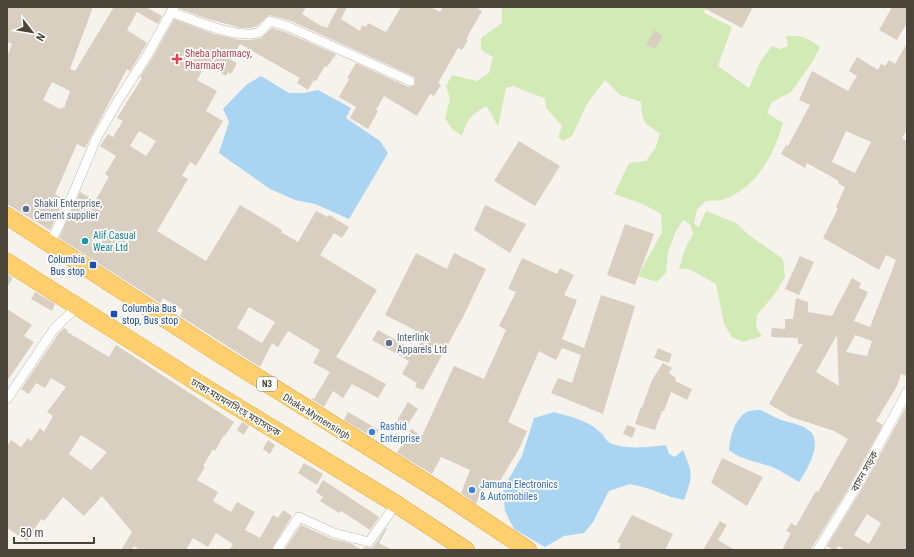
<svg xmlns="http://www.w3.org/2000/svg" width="914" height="557" viewBox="0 0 914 557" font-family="'Roboto Condensed','Noto Sans Bengali',sans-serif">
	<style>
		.green { fill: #d2eab5 }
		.water { fill: #a9d4f2 }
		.building { fill: #d8cfc1; fill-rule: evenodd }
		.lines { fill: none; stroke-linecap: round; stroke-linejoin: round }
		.street-casing { stroke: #c2bbae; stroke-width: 10 }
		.highway-casing { stroke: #e0a43c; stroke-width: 18 }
		.street { stroke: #fff; stroke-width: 9 }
		.highway { stroke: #ffcf6e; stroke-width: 17 }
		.health-dot { fill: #e0444e; stroke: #fff; stroke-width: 1.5 }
		.service-dot { fill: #5c6f8a; stroke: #fff; stroke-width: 1.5 }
		.culture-dot { fill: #0f9aa8; stroke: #fff; stroke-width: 1.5 }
		.transit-dot { fill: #1a4fb4; stroke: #fff; stroke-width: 1.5 }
		.shop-dot { fill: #3f7fe0; stroke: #fff; stroke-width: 1.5 }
		.labels { text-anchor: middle; stroke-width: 3.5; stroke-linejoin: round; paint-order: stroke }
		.shield { fill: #fff; stroke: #817c74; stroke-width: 1 }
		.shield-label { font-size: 9px; font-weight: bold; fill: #4b4439 }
		.health-label { font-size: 10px; fill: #be3a42; stroke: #fff; text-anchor: start }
		.service-label { font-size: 10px; fill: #4e5e75; stroke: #fff; text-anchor: start }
		.culture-label { font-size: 10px; fill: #0d838f; stroke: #fff; text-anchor: start }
		.transit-label { font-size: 10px; fill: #164399; stroke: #fff; text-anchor: end }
		.street-label { font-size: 10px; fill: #4b4439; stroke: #fff }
		.shop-label { font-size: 10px; fill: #366cbe; stroke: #fff; text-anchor: start }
	</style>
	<rect width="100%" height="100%" fill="#f6f3ec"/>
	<path class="green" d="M502,7H706L704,13L732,27L718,66L749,88L760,62L772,46L780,49L788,46L786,36C802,35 808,38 820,47L813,61L791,92L772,102L767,113L783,123C774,155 756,189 722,200C717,201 711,200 706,201L697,209L694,224L699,227L706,211L736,223L750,236L783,259L785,277L774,295L757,315L756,327L762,336L743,342L732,337L724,324L716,284L689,269H679L685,249L693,234L690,224L683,220L675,233L668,253L666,273L657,282L638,276L662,232L661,214L643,204L614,194L629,163L646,161L656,147L660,133C642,122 643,123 641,102L620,95L605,80L587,104L572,136L563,141L558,137L562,126L546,108L545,98L530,93L513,86L506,88L498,127L491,113L486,106C471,115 467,120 462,136L452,129L445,118L450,99L446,86L452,75L477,81L489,73L493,57L481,50V38L502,23Z"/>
	<g class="water">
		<polygon points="261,76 289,93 304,93 318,90 351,108 346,118 380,141 388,153 349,219 315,204 295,200 270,189 219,153 229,122 223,109 246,85"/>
		<path d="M761,410C767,413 774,417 781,420C790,423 802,424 810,431C823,443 807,470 799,482C792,478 784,473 777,469C761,462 743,461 729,450C730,437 734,421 745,413C749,410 756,410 761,410Z"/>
		<path d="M554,412C570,417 588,420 600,432C604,435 606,441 610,443C625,450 651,447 666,445L669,454L675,457L683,450C693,474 693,475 684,500L671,497L650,489L630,484L609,491L593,522L584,533L564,536L545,547L514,529L505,511L503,489L522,456L534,418Z"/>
	</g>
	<g class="building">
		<path d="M7,7H93L70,69L75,71L114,7H146L162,16L158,24L137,12L127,30L147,43L130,71L127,69L85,148L77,144L55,194L64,199L50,230L7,204V57L12,44L7,42ZM52,82L70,91L64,108L62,107L60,109L43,100Z"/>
		<polygon points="180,7 306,7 302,14 323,27 323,26 327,28 338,7 347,7 341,19 360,31 362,25 366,27 368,23 386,32 401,7 431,7 440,12 443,7 476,7 482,11 466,39 468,40 462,50 458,48 438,83 441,85 434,96 430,94 417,116 384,96 376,110 378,111 368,129 350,118 356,107 339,97 349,79 347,78 356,63 408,87 413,86 415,84 415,77 289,20 269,15 257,26 250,28 241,28 205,18 180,9"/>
		<polygon points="702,7 753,7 742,28"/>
		<polygon points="892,7 907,7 907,23 897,40 879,30"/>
		<path d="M174,19L214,34L240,40H251L261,38L272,28L285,32L336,54L327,67L325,66L316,81L314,80L308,90L297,83L300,78L240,44L231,60L237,63L231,74L228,72L226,76L206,64L197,80L217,91L206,111L223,121L196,166L190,162L182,176L188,179L157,231L206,261L240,205L282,230L281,232L298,242L316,211L328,217L329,215L349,227L342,238L334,233L320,255L377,290L336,357L386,384L378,398L352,384L343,398L333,391L324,407L311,399L312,398L314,399L330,372L313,363L320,350L288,331L278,347L272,343L260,367L180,316L183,310L163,298L160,303L59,238L80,192L95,201L109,177L105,174L116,156L100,146L108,134L113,137L123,121L117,118L142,78L140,77L153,57ZM139,131L156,141L146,156L130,146ZM249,307L275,322L262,343L237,328Z"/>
		<polygon points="655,30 663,36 655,49 646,44"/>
		<path d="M907,43V130L902,138L907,141V376L901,374L897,386L876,421L883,425L847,491L813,546L810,550H782L791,533L786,531L791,523L796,526L816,491L818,492L848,439L834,431L791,417L769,404L803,344H798V338L771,337L772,328L785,329V319H793L796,298L808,302V312L832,316L852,278L861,283L859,288L868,292L854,321L870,327L896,260L886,255L879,270L823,238L836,213L838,208L836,207L845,187L838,183L839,181L807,163L805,168L781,154L786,145L788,146L810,105L799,100L812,71L848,91L857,76L849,71L857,57L878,70L881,64L885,66L889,60L895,64ZM846,131L871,142L855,173L832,162ZM837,335L838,366L839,386L816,372ZM855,335L872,341L867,356L846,352Z"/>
		<polygon points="519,141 560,166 535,206 494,181"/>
		<polygon points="485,205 526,224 510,253 474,230"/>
		<polygon points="625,224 654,234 635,285 607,275"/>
		<polygon points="416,253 447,269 454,253 486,269 463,317 423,390 415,387 417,383 402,374 409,361 372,340 378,330 415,351 425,335 385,315"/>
		<polygon points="800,256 814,262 799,295 785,289"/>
		<polygon points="522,258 557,274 560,268 574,275 564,295 577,300 562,339 584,348 601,295 635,306 603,414 551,393 558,378 572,383 581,355 562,348 556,360 539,351 508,422 527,431 519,449 497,486 485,480 476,504 461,493 470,470 441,457 432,474 397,453 411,429 422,436 454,366 484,379 506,330 499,326 516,292 508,289"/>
		<polygon points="7,274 13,278 7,287"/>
		<polygon points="35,292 55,304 52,311 31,299"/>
		<polygon points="7,309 32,325 24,336 34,342 7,381"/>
		<path d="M64,328L68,330L67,332L109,357L116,345L234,422L225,436L224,435L215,451L213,449L203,466L205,467L197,480L218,492L213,501L231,512L237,502L255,512L245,530L260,538L273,515L278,518L283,510L292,516L271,550H229L233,544L216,533L208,547L193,538L186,550H140L134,546L131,550H121L132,532L102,496L84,516L63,497L44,521L41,519L27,541L7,528V446L11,440L21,447L28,438L31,441L40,428L44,432L53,416L47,412L66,387L51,378L45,388L36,383L29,394L21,389L59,333ZM81,435L107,452L91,470L69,454Z"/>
		<polygon points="658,348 672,354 669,363 654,358"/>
		<polygon points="663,363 672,368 669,373 676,378 675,381 692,389 687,400 671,392 664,411 662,411 655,430 635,424 641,407 642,408 652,380"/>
		<polygon points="408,402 418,409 403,432 394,426"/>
		<path d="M907,405V550H846L838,546L836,550H834L827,546L857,497ZM867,514L881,523L869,544L854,535Z"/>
		<polygon points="348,412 379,430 374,438 344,420"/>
		<polygon points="242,422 249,426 244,435 237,430"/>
		<polygon points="627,425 636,428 632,438 623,434"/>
		<polygon points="268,440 275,445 270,454 263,449"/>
		<polygon points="722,458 763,477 747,506 711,483"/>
		<polygon points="304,463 323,474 317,485 298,473"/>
		<polygon points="323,480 379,517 370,530 341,511 339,513 320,501 323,497 316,492"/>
		<polygon points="632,515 673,534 665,550 618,550 621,544 617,542"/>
		<polygon points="720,521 727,525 718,540 735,550 703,550"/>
		<polygon points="301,525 332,539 350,543 362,550 284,550"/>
		<polygon points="386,528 387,529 379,543 392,550 362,550 364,547 371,548 374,546"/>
	</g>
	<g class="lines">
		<defs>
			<g id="street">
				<path d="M171,12C191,19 240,41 259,32C263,30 266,25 270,21L287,26L410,81"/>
				<polyline points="50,243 66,211 96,139 119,99 148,54 174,7"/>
				<polyline points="7,399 54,329 77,307"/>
				<polyline points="277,550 299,517 334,533 369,542 396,504"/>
				<polyline points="818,550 852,494 907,392"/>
			</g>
			<g id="highway">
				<polyline points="7,216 218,353 441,492 528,550"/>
				<polyline points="7,262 198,383 396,504 466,550"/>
			</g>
		</defs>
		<use href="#street" class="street-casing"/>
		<use href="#highway" class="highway-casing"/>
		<use href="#street" class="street"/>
		<use href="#highway" class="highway"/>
	</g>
	<path class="health-dot" d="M175 53h4v4h4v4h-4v4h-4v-4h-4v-4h4z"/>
	<g class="service-dot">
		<circle cx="26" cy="209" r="4"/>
		<circle cx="389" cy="343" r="4"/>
	</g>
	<circle class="culture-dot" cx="85" cy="241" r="4"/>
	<g class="transit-dot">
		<rect x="89" y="261" width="8" height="8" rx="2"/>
		<rect x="110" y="310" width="8" height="8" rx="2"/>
	</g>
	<g class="shop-dot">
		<circle cx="372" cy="432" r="4"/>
		<circle cx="472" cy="490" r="4"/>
	</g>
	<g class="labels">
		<rect class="shield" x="257" y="377" width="20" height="14" rx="3"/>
		<g class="shield-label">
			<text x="267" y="387">N3</text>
		</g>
		<g class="health-label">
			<text x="185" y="57">Sheba pharmacy,<tspan x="185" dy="12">Pharmacy</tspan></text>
		</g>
		<g class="service-label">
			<text x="34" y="207">Shakil Enterprise,<tspan x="34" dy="12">Cement supplier</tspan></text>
			<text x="397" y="341">Interlink<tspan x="397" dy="12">Apparels Ltd</tspan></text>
		</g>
		<g class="culture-label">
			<text x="93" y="239">Alif Casual<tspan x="93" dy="12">Wear Ltd</tspan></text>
		</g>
		<g class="transit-label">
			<text x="85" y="263">Columbia<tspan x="85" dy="12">Bus stop</tspan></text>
			<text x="122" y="312" text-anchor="start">Columbia Bus<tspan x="122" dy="12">stop, Bus stop</tspan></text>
		</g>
		<g class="street-label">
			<text transform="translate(236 407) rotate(31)" y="4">ঢাকা-ময়মনসিংহ মহাসড়ক</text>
			<text transform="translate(317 416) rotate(32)" y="4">Dhaka-Mymensingh</text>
			<text transform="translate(864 471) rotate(-61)" y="4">বাসন সড়ক</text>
		</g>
		<g class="shop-label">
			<text x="380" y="430">Rashid<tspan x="380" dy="12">Enterprise</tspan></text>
			<text x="480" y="488">Jamuna Electronics<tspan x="480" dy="12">&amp; Automobiles</tspan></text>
		</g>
	</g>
	<rect width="914" height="557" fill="none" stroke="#4b4439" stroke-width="16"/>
	<g transform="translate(32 32) rotate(121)" stroke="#ffffff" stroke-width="3" paint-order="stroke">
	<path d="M0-3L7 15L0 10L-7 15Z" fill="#4b4439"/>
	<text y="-6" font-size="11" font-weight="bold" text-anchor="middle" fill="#4b4439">N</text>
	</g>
	<path d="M14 537v6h80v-6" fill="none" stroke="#4b4439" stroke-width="2"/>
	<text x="20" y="537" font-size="12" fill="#4b4439" stroke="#ffffff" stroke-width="3" paint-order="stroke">50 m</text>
</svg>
